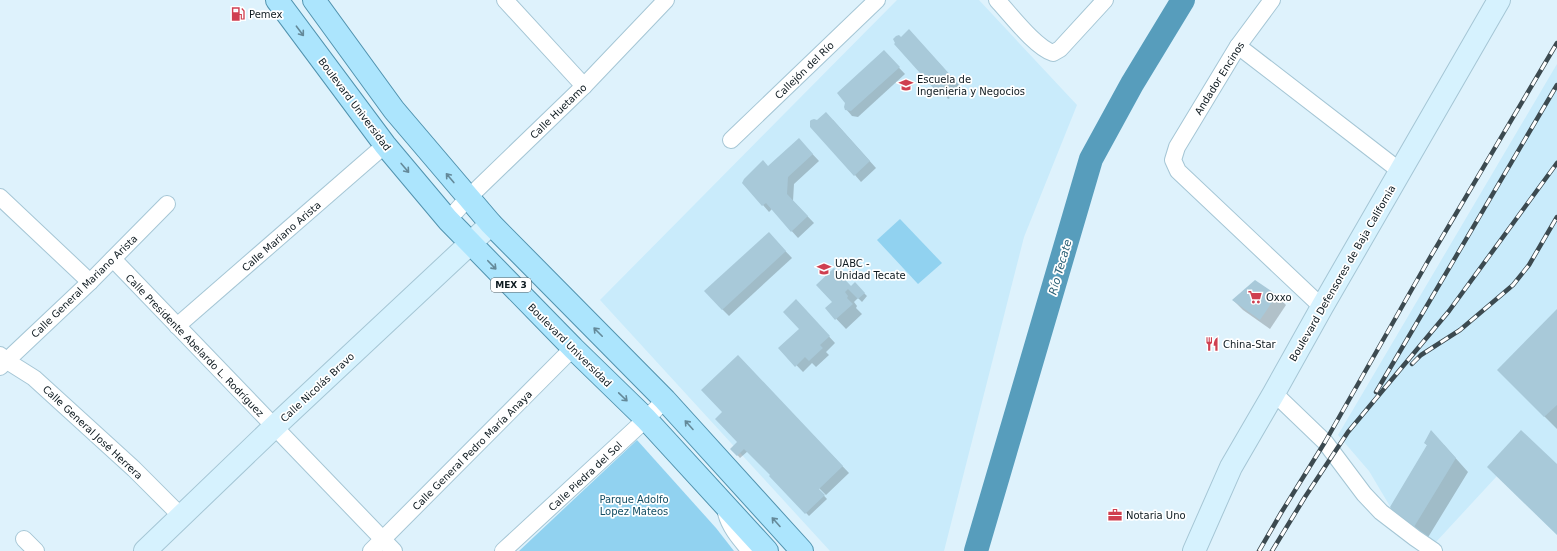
<svg xmlns="http://www.w3.org/2000/svg" width="1557" height="551" viewBox="0 0 1557 551" font-family="'DejaVu Sans',sans-serif">
	<style>
		.built { fill: #c9ebfb }
		.green { fill: #91d2f0 }
		.shadow { fill: #0003 }
		.lines { fill: none; stroke-linecap: round; stroke-linejoin: round }
		.river { stroke: #579dbc; stroke-width: 24 }
		.building { fill: #a8c9d9 }
		.street-casing { stroke: #a5c6d5; stroke-width: 18 }
		.secondary-casing { stroke: #a5c6d5; stroke-width: 24 }
		.primary-casing { stroke: #5193af; stroke-width: 24 }
		.street { stroke: #fff; stroke-width: 16 }
		.secondary { stroke: #d6f2fe; stroke-width: 22 }
		.primary { stroke: #ace5fd; stroke-width: 22 }
		.rail-casing { stroke: #3c4a50; stroke-width: 4.5 }
		.rail { stroke: #fff; stroke-width: 3; stroke-dasharray: 9; stroke-linecap: butt }
		.oneway { stroke: #648999 }
		.labels { text-anchor: middle; stroke-width: 3.5; stroke-linejoin: round; paint-order: stroke }
		.shield { fill: #fff; stroke: #565e62; stroke-width: 1 }
		.shield-label { font-size: 9px; font-weight: bold; fill: #0d191f }
		.poi-label { font-size: 10px; fill: #0d191f; stroke: #fff; text-anchor: start }
		.street-label { font-size: 10px; fill: #0d191f; stroke: #fff }
		.park-label { font-size: 10px; fill: #124d63; stroke: #fff }
		.water-label { font-size: 11px; font-style: italic; fill: #285f75; stroke: #fff }
	</style>
	<rect width="100%" height="100%" fill="#def2fc"/>
	<g class="built">
		<polygon points="897,0 979,0 1077,105 1024,237 944,551 830,551 600,300"/>
		<polygon points="1557,64 1557,535 1497,476 1436,542 1394,513 1369,471 1338,435"/>
	</g>
	<g class="green">
		<polygon points="900,219 942,263 918,284 877,240"/>
		<polygon points="637,440 716,528 734,551 519,551"/>
	</g>
	<g class="shadow">
		<polygon points="915,37 959,85 947,95 950,98 948,99 946,96 944,97 938,91 901,38"/>
		<polygon points="884,52 905,74 858,117 852,116 846,109"/>
		<polygon points="833,120 876,168 861,182 855,175 818,121"/>
		<polygon points="805,146 819,161 794,184 793,201 814,223 798,238 772,209 769,212 763,205 768,167"/>
		<polygon points="775,240 792,258 729,316 722,309"/>
		<polygon points="1255,281 1277,296 1286,305 1270,329 1243,310 1233,300"/>
		<polygon points="855,284 867,296 862,302 858,298 854,302 857,306 856,308 862,314 846,329 826,308 833,302 817,285 851,287"/>
		<polygon points="802,307 835,343 826,352 829,355 816,367 812,363 803,372 780,348 800,329"/>
		<polygon points="1557,311 1557,429 1498,370"/>
		<polygon points="738,357 849,473 826,495 816,485 815,486 827,499 809,516 770,476 771,475 748,451 740,458 732,449 739,442 723,412"/>
		<polygon points="1425,443 1444,445 1468,472 1427,539 1408,526 1428,446"/>
	</g>
	<g class="lines">
		<polyline class="river" points="976,551 1091,159 1132,84 1183,0"/>
	</g>
	<g class="building">
		<polygon points="909,29 953,78 942,88 944,91 941,93 939,91 937,92 894,44 895,43 893,39 896,36 899,35 901,37"/>
		<polygon points="884,50 900,67 851,111 845,110 844,107 845,103 837,93"/>
		<polygon points="826,112 870,161 854,176 810,127 810,121 811,120 814,119 817,120"/>
		<polygon points="799,138 813,154 788,177 787,194 808,216 791,232 766,203 762,206 742,183 744,179 763,160 768,166"/>
		<polygon points="769,232 786,251 722,310 704,291"/>
		<polygon points="834,268 851,286 855,282 865,293 858,299 848,289 845,292 848,296 847,298 853,304 835,320 825,308 832,302 816,285"/>
		<polygon points="1255,280 1277,295 1260,320 1232,300"/>
		<polygon points="796,299 830,336 820,345 823,348 809,361 805,357 795,367 778,348 799,329 783,312"/>
		<polygon points="1557,309 1557,405 1544,417 1497,370"/>
		<polygon points="738,355 843,466 819,489 825,495 805,514 769,476 770,475 744,449 737,456 730,449 737,442 715,419 722,412 701,390"/>
		<polygon points="1431,430 1456,458 1414,527 1394,513 1390,507 1427,445 1424,443"/>
		<polygon points="1521,430 1557,464 1557,535 1487,467"/>
	</g>
	<g class="lines">
		<defs>
			<g id="street">
				<polyline points="505,0 584,86"/>
				<path d="M997,0C1011,15 1035,47 1053,53L1060,49L1105,0"/>
				<polyline points="1272,0 1238,46 1177,147 1173,160 1178,171 1322,307"/>
				<polyline points="1238,46 1400,171"/>
				<polyline points="731,140 877,0"/>
				<polyline points="0,197 90,282"/>
				<polyline points="448,220 468,198 584,86 666,0"/>
				<polyline points="113,259 394,551"/>
				<polyline points="177,326 385,145"/>
				<polyline points="0,355 7,361 34,378 134,469 181,516"/>
				<polyline points="0,367 90,282 167,204"/>
				<polyline points="1274,393 1325,442 1364,494 1381,512 1415,538 1434,551"/>
				<path d="M726,513C730,528 740,539 750,551"/>
				<polyline points="24,539 36,551"/>
				<polyline points="371,551 573,348"/>
				<polyline points="503,551 646,419 665,400"/>
			</g>
			<g id="secondary">
				<polyline points="145,551 274,427 491,224"/>
				<polyline points="1194,551 1231,467 1274,393 1322,307 1499,0"/>
			</g>
			<g id="primary">
				<polyline points="277,0 385,145 448,220 573,348 646,419 767,551"/>
				<polyline points="314,0 394,110 491,224 665,400 802,551"/>
			</g>
		</defs>
		<use href="#street" class="street-casing"/>
		<use href="#secondary" class="secondary-casing"/>
		<use href="#primary" class="primary-casing"/>
		<use href="#street" class="street"/>
		<use href="#secondary" class="secondary"/>
		<use href="#primary" class="primary"/>
		<defs>
			<g id="rail">
				<polyline points="1412,364 1421,355 1460,330 1513,285 1529,265 1557,217"/>
				<polyline points="1376,392 1557,85"/>
				<polyline points="1259,551 1281,513 1325,442 1428,261 1557,43"/>
				<polyline points="1272,551 1305,497 1348,432 1449,311 1557,163"/>
			</g>
		</defs>
		<use href="#rail" class="rail-casing"/>
		<use href="#rail" class="rail"/>
	</g>
	<defs><path id="oneway-shaft" d="M-6 0H5M1.5-3L5.5 0L1.5 3" fill="none" stroke-width="1.6" stroke-linecap="round" stroke-linejoin="round"/></defs>
	<g class="oneway">
		<use href="#oneway-shaft" transform="translate(300 31) rotate(53)"/>
		<use href="#oneway-shaft" transform="translate(405 168) rotate(50)"/>
		<use href="#oneway-shaft" transform="translate(450 178) rotate(-130)"/>
		<use href="#oneway-shaft" transform="translate(492 265) rotate(46)"/>
		<use href="#oneway-shaft" transform="translate(598 332) rotate(-135)"/>
		<use href="#oneway-shaft" transform="translate(623 397) rotate(44)"/>
		<use href="#oneway-shaft" transform="translate(689 425) rotate(-132)"/>
		<use href="#oneway-shaft" transform="translate(776 522) rotate(-132)"/>
	</g>
	<defs>
		<symbol id="fuel-bare" viewBox="-9 -9 18 18"><path d="M-5.5-6h7V0h2V4h1.3V-2.5L3-4.5l.8-.8L6-3V5H2.5V1h-1V6h-7ZM-4.2-4.7v3.2H.2V-4.7Z" fill="#cf3f50" stroke="#fff" stroke-width="2.5" paint-order="stroke"/></symbol>
		<symbol id="university-bare" viewBox="-9 -9 18 18"><path d="M0-5L7-2L0 1L-7-2ZM-4 1L0 2.5L4 1V4Q0 6-4 4Z" fill="#cf3f50" stroke="#fff" stroke-width="2.5" paint-order="stroke"/></symbol>
		<symbol id="supermarket-bare" viewBox="-9 -9 18 18"><path d="M-6-5.5h2.5l.6 2H6L4.5 2H-2.5L-4.4-4H-6ZM-1.5 3.2a1.3 1.3 0 1 0 .1 0ZM3 3.2a1.3 1.3 0 1 0 .1 0Z" fill="#cf3f50" stroke="#fff" stroke-width="2.5" paint-order="stroke"/></symbol>
		<symbol id="restaurant-bare" viewBox="-9 -9 18 18"><path d="M-5-6h1v4h1v-4h1v4h1v-4h1v5L-1.5 .5V6h-2V.5L-5-1ZM5-6V6H3V1.5H1.5Q1.5-4 5-6Z" fill="#cf3f50" stroke="#fff" stroke-width="2.5" paint-order="stroke"/></symbol>
		<symbol id="office-bare" viewBox="-9 -9 18 18"><path d="M-6-3h4V-5.5h4V-3h4V5H-6ZM-1-4.5V-3h2v-1.5ZM-6 0V1H6V0Z" fill="#cf3f50" stroke="#fff" stroke-width="2.5" paint-order="stroke"/></symbol>
	</defs>
	<g fill-rule="evenodd">
		<use href="#fuel-bare" x="228" y="4" width="20" height="20"/>
		<use href="#university-bare" x="896" y="75" width="20" height="20"/>
		<use href="#university-bare" x="814" y="259" width="20" height="20"/>
		<use href="#supermarket-bare" x="1245" y="287" width="20" height="20"/>
		<use href="#restaurant-bare" x="1202" y="334" width="20" height="20"/>
		<use href="#office-bare" x="1105" y="505" width="20" height="20"/>
	</g>
	<g class="labels">
		<rect class="shield" x="491" y="278" width="40" height="14" rx="3"/>
		<g class="shield-label">
			<text x="511" y="288">MEX 3</text>
		</g>
		<g class="poi-label">
			<text x="249" y="18">Pemex</text>
			<text x="917" y="83">Escuela de<tspan x="917" dy="12">Ingenieria y Negocios</tspan></text>
			<text x="835" y="267">UABC -<tspan x="835" dy="12">Unidad Tecate</tspan></text>
			<text x="1266" y="301">Oxxo</text>
			<text x="1223" y="348">China-Star</text>
			<text x="1126" y="519">Notaria Uno</text>
		</g>
		<g class="street-label">
			<text transform="translate(804 70) rotate(-44)" y="4">Callejón del Río</text>
			<text transform="translate(1219 78) rotate(-58)" y="4">Andador Encinos</text>
			<text transform="translate(355 104) rotate(53)" y="4">Boulevard Universidad</text>
			<text transform="translate(558 111) rotate(-44)" y="4">Calle Huetamo</text>
			<text transform="translate(281 236) rotate(-41)" y="4">Calle Mariano Arista</text>
			<text transform="translate(1342 273) rotate(-60)" y="4">Boulevard Defensores de Baja California</text>
			<text transform="translate(84 286) rotate(-44)" y="4">Calle General Mariano Arista</text>
			<text transform="translate(195 345) rotate(46)" y="4">Calle Presidente Abelardo L. Rodríguez</text>
			<text transform="translate(570 345) rotate(45)" y="4">Boulevard Universidad</text>
			<text transform="translate(317 387) rotate(-43)" y="4">Calle Nicolás Bravo</text>
			<text transform="translate(93 432) rotate(43)" y="4">Calle General José Herrera</text>
			<text transform="translate(472 450) rotate(-45)" y="4">Calle General Pedro María Anaya</text>
			<text transform="translate(585 476) rotate(-43)" y="4">Calle Piedra del Sol</text>
		</g>
		<g class="park-label">
			<text x="634" y="503">Parque Adolfo<tspan x="634" dy="12">Lopez Mateos</tspan></text>
		</g>
		<g class="water-label">
			<text transform="translate(1060 267) rotate(-74)" y="4">Río Tecate</text>
		</g>
	</g>
</svg>
